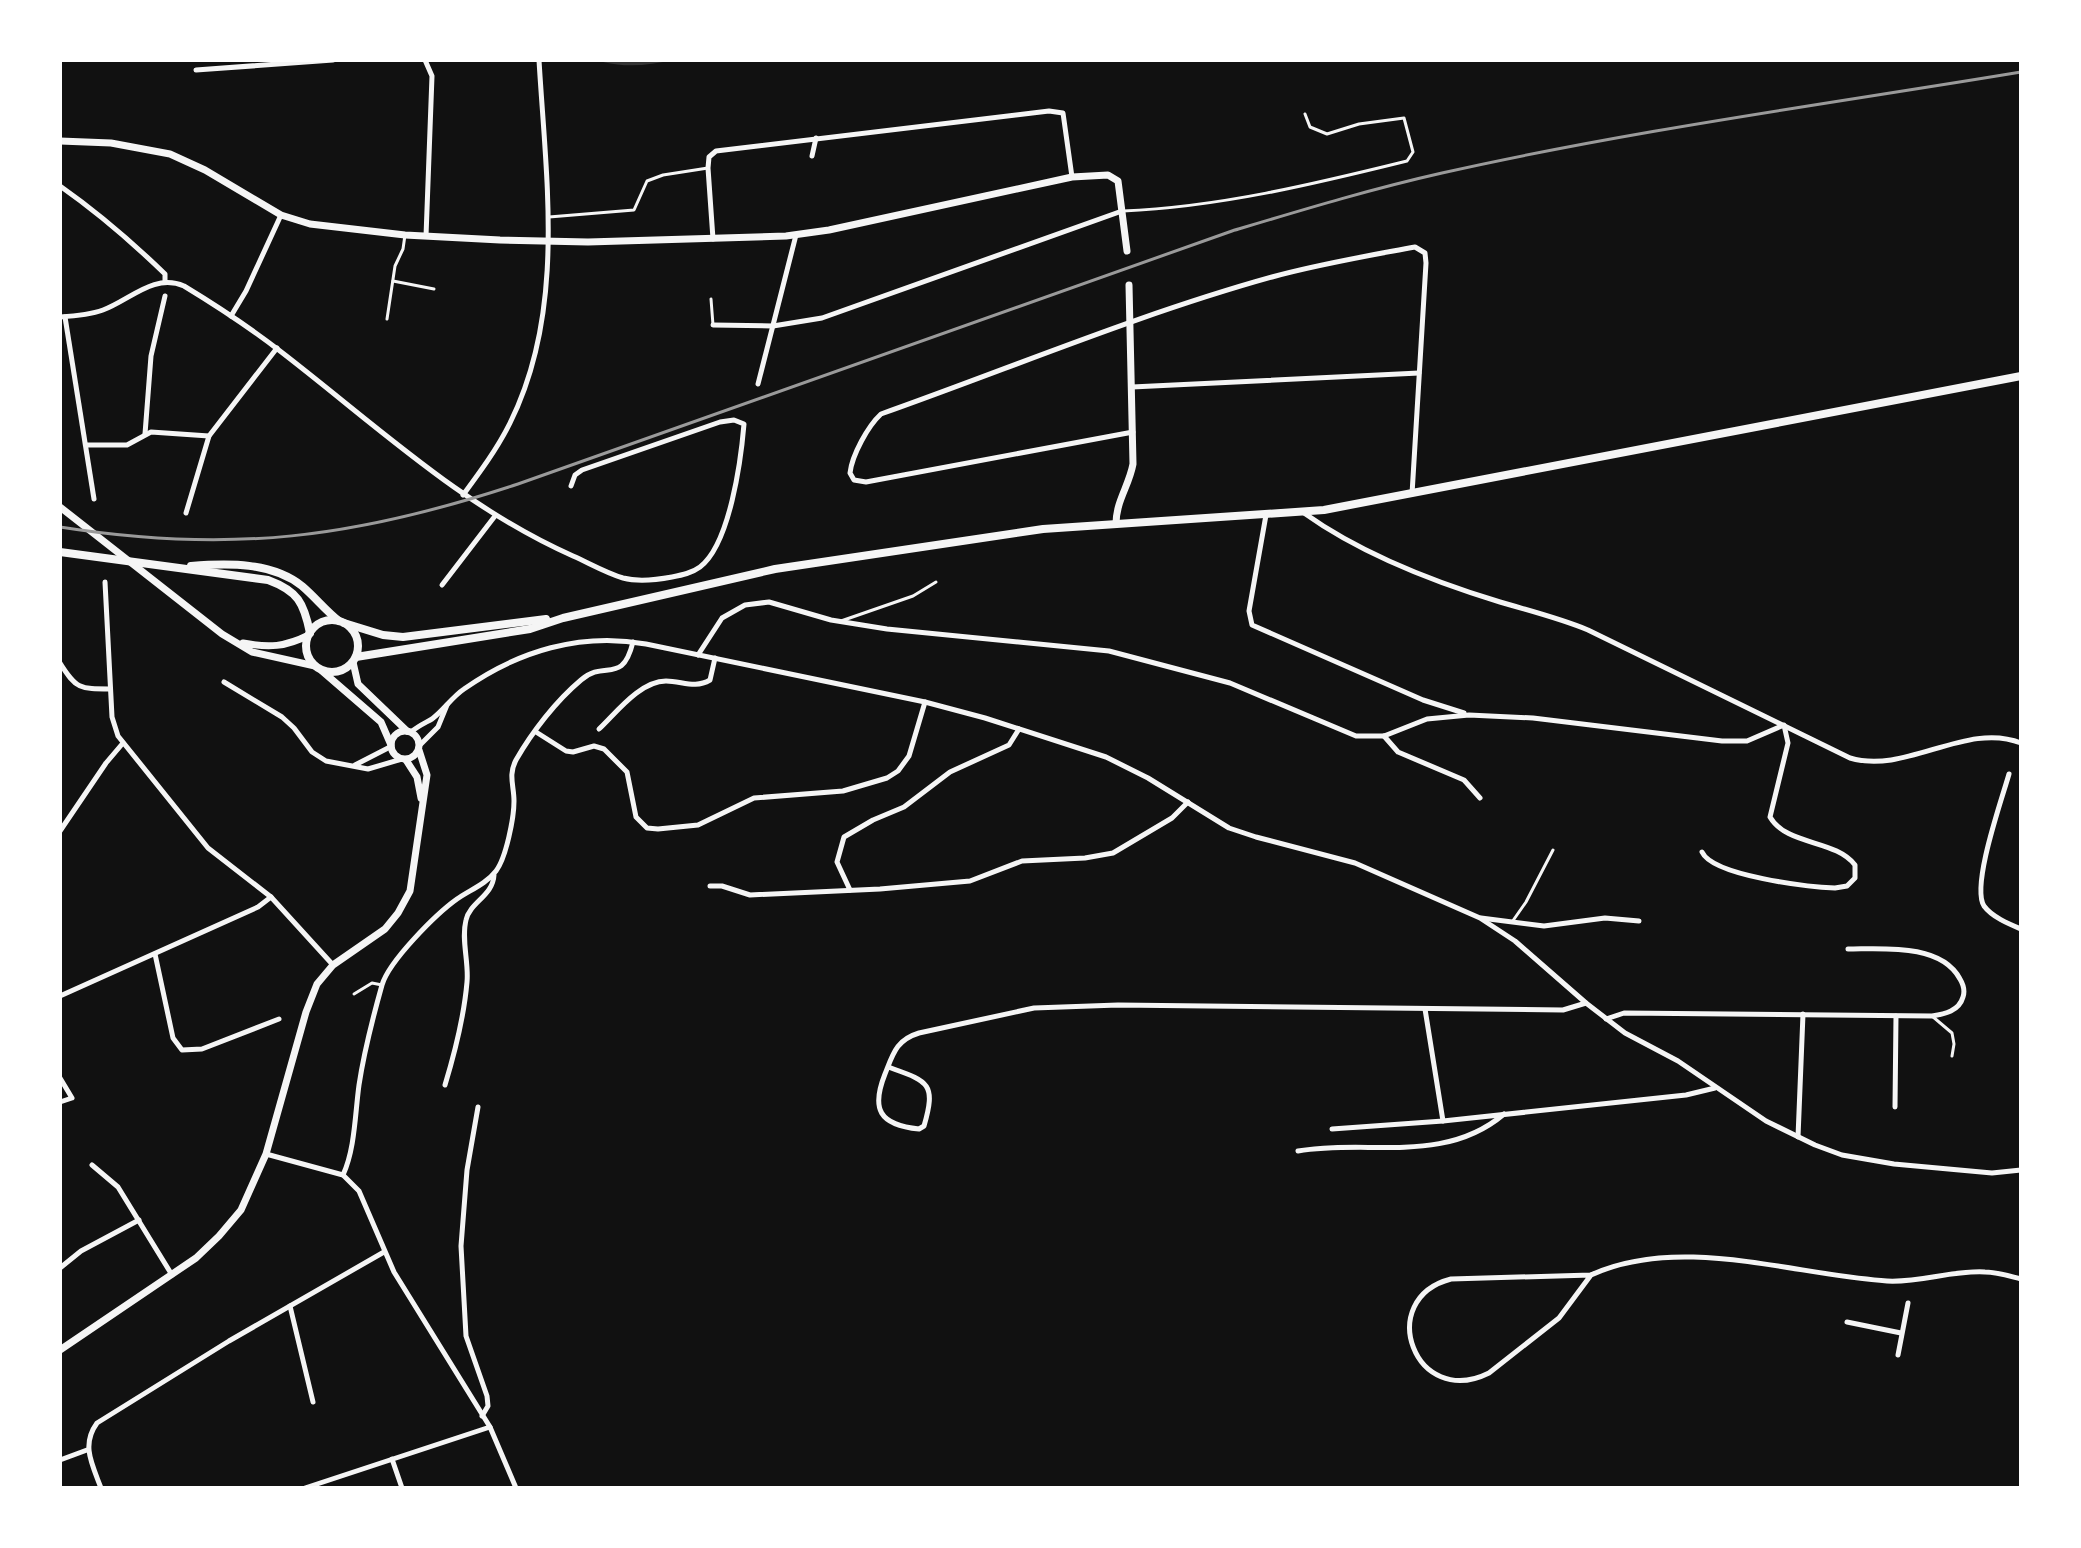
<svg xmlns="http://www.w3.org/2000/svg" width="2081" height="1548" viewBox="0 0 2081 1548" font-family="Karla,sans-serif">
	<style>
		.water { fill: #333 }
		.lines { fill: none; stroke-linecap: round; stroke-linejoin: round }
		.service { stroke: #f5f5f5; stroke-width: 3 }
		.minor { stroke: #f5f5f5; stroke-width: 5 }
		.tertiary { stroke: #f5f5f5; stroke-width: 7 }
		.secondary { stroke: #f5f5f5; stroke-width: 7 }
		.primary { stroke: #f5f5f5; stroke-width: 8 }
		.rail { stroke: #9a9a9a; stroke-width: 3 }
	</style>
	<rect width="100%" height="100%" fill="#111"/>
	<path class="water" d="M603,60H674C649,65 628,68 603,62Z"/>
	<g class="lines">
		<g class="service">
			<path d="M1123,211C1219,207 1314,184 1407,161L1413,152L1404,118L1359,124L1327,134L1310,127L1305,114"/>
			<polyline points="549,217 634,210 647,181 663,175 708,168"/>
			<polyline points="393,281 434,289"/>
			<polyline points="711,299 713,325"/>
			<polyline points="387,319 395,266 403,249 405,235"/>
			<polyline points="841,621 913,596 936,582"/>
			<polyline points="1512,922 1526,902 1553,850"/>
			<polyline points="354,994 372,983 382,985"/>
			<polyline points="1932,1016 1952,1033 1954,1044 1952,1056"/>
		</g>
		<g class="minor">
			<polyline points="425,60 432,76 426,236"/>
			<polyline points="196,70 333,60"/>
			<polyline points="812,156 816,138"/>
			<path d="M60,186C97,212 132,242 165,274V281"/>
			<polyline points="713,239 708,168 709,157 716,151 1049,111 1063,113 1072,177"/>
			<polyline points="231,316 246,291 281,215"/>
			<path d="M60,317C75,316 89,315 103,310C130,300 154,273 184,286C217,306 249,327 280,351C375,424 462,507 573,556C589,563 606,573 623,578C638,582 656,580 672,577C682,575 692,573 700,567C730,544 741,460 744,424L734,420L720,422L582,470L575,475L571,486"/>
			<polyline points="65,317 94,499"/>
			<polyline points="713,325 773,326 822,318 1122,211"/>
			<polyline points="758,384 796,235"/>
			<polyline points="1132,387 1419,373"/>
			<path d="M1133,432L866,482L854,480L850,473C852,455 868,426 881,414C1011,368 1139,314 1272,277C1319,264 1367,256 1415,247L1425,253L1426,263L1412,494"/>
			<polyline points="145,434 151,356 165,296"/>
			<polyline points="86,445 127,445 151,432 209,436"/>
			<path d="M463,495C480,472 497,449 510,423C566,311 546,180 539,60"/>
			<polyline points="186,513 209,436 277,348"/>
			<path d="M1304,513C1360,553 1434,582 1500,602C1530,611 1559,618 1588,630L1850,758C1906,775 1966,721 2021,743"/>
			<polyline points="1266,515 1249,611 1252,625 1423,700 1464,713"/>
			<polyline points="105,582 112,717 118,736 208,848 271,897 333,965"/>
			<polyline points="442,585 495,516"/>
			<path d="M698,655L722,618L745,605L769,602L831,620L887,629L1109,651L1230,683L1356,736H1384L1427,719L1469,715L1533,718L1722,741H1747L1784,725L1788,743L1770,817C1787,846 1835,839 1855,865V878L1847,886L1835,888C1809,887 1713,876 1702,852"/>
			<path d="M60,663C76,689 80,689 110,689"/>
			<polyline points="224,682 282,717 294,728 312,752 326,761 368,769 402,759"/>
			<path d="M599,729C616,713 640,681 666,681C682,681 695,689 710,680L715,658"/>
			<path d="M411,732C418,726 425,723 432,719C444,710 452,697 464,689C518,651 581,632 646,644L925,702L985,718L1106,757L1148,778L1229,828L1256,837L1355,863L1480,918L1515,941L1586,1003L1625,1033L1678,1061L1766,1121L1815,1145L1842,1155L1894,1164L1992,1173L2021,1170"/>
			<polyline points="536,732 566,751 573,752 594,746 604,749 627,772 636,817 647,828 658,829 698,825 754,798 843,791 887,778 898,771 909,756 925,702"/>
			<polyline points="1384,736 1398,752 1464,780 1480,798"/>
			<polyline points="419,746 438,727 447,705"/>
			<polyline points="355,765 390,747"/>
			<path d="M2009,774C2002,799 1971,886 1984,906C1992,917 2009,924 2021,929"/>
			<polyline points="60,831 106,763 123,743"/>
			<polyline points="710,886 722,886 750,895 880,889 970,881 1022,861 1085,858 1113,853 1172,818 1188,802"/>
			<polyline points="850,890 837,862 844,837 873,820 904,807 950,772 1009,745 1019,729"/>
			<polyline points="1481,918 1544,926 1605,918 1639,921"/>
			<polyline points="155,954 173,1038 182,1050 202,1049 279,1019"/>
			<polyline points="60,996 258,907 271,897"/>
			<polyline points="1425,1009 1443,1121"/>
			<path d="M1606,1019L1624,1013L1932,1016C1945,1014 1959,1011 1963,997C1965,991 1963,984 1960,979C1941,943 1882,949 1848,949"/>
			<path d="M888,1067C927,1081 937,1082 924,1126L919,1129C879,1125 871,1109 885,1074C893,1054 896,1040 919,1033L1034,1008L1118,1005L1563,1010L1586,1003"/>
			<polyline points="60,1078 72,1098 60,1102"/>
			<path d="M445,1085C455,1052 464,1017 467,982C469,962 461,940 466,920C470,902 493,896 494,875"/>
			<polyline points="478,1107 467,1170 461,1246 466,1336 487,1396 488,1406 482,1416"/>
			<polyline points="1895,1107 1896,1016"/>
			<polyline points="1332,1129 1443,1121 1686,1095 1715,1088"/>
			<polyline points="1798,1137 1803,1014"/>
			<path d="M1298,1151C1368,1139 1444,1165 1504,1114"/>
			<polyline points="266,1154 343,1175 359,1191 394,1272 490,1427 516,1488"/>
			<polyline points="92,1165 118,1187 172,1275"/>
			<path d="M343,1175C355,1149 355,1114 359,1085C364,1052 373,1017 382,985C389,961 436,914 457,899C470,890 486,884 496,871C506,858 514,818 514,801C514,786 508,775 516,760C532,732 556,701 581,680C605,659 622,686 633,642"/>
			<polyline points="60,1268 81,1251 139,1220"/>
			<path d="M1591,1275L1559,1318L1489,1373C1415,1410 1374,1299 1451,1279L1591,1275C1680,1234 1794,1275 1887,1281C1920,1283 1952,1270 1985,1272C1997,1272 2009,1276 2021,1279"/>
			<polyline points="290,1306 313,1402"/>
			<polyline points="1847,1322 1901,1333"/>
			<polyline points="1898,1355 1908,1303"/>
			<polyline points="392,1459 402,1488"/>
			<polyline points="60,1460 87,1450"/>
			<path d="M101,1488C92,1464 81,1445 97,1423L229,1341L384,1252"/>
			<polyline points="305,1488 490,1427"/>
		</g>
		<g class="tertiary">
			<polyline points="60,141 111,143 170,154 205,170 281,215 310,224 405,235 500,240 588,242 786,236 829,230 1072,177 1108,175 1118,181 1127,251"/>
			<polyline points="60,507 222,634 252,652 315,666"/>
			<path d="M1116,524C1116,501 1129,486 1133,464L1129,285"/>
			<path d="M243,643C269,648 285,647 309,635"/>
		</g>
		<g class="secondary">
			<polyline points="353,662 358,684 407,731"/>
			<polyline points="322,671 381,722 391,745"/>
			<circle cx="405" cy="745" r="14"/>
			<polyline points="406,760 417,777 421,798"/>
			<polyline points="60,1350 196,1258 219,1236 241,1210 266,1154 306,1012 317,984 333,965 385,929 398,913 410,891 427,775 419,750"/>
		</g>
		<g class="primary">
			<path d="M60,552L268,580C298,591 304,603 310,633"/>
			<path d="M191,566C228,563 272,562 302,586C315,597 326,611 339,621"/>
			<circle cx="332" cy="646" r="26"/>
			<polyline points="344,623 383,635 403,637 546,619"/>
			<polyline points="356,657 530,629 563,618 775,569 1043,529 1324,510 2021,376"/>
		</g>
		<path class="rail" d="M60,527C230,554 355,538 518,484L1232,231C1302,210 1371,189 1442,173C1633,130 1828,104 2021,72"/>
	</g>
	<rect width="2081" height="1548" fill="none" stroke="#ffffff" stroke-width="124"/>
</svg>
